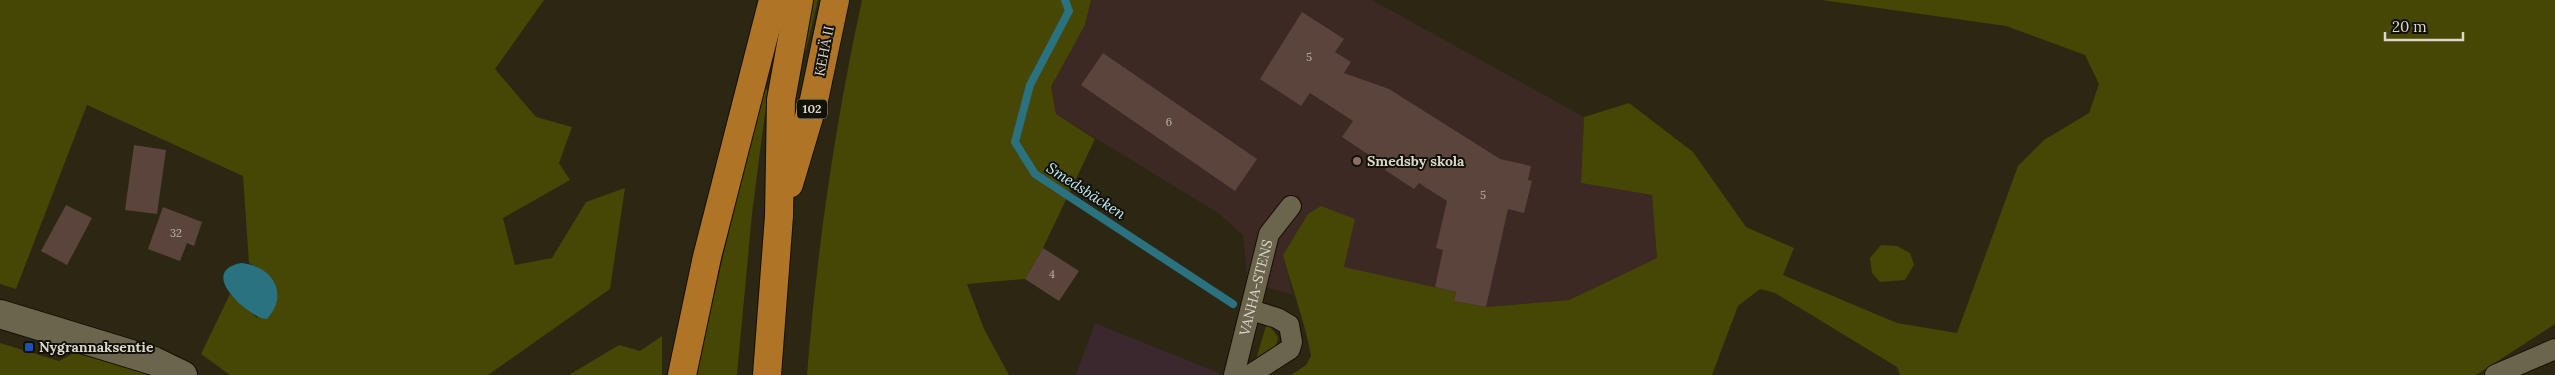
<svg xmlns="http://www.w3.org/2000/svg" width="2555" height="375" viewBox="0 0 2555 375" font-family="Lora,serif">
	<style>
		.industrial { fill: #3b282f }
		.education { fill: #3c2923 }
		.green { fill: #464605 }
		.water { fill: #2a7280 }
		.lines { fill: none; stroke-linecap: round; stroke-linejoin: round }
		.stream { stroke: #2a7280; stroke-width: 8 }
		.building { fill: #5b443b }
		.street-casing { stroke: #150f00; stroke-width: 22 }
		.secondary-casing { stroke: #150f00; stroke-width: 30 }
		.highway-casing { stroke: #150f00; stroke-width: 30 }
		.street { stroke: #6b654e; stroke-width: 20 }
		.secondary { stroke: #6b654e; stroke-width: 28 }
		.highway { stroke: #af7425; stroke-width: 28 }
		.education-dot { fill: #8d6e63; stroke: #121007; stroke-width: 2 }
		.transit-dot { fill: #1a4fb4; stroke: #121007; stroke-width: 2 }
		.labels { text-anchor: middle; stroke-width: 4; stroke-linejoin: round; paint-order: stroke }
		.number-label { font-size: 11px; fill: #bbb3a7 }
		.shield { fill: #121007; stroke: #9f9c90; stroke-width: 1 }
		.shield-label { font-size: 12px; font-weight: bold; fill: #dbd8cb }
		.street-label { font-size: 14px; fill: #dbd8cb; stroke: #121007 }
		.poi-label { font-size: 14px; font-weight: bold; fill: #dbd8cb; stroke: #121007; text-anchor: start }
		.water-label { font-size: 15px; font-style: italic; fill: #bfedf7; stroke: #121007 }
	</style>
	<rect width="100%" height="100%" fill="#2c2712"/>
	<polygon class="industrial" points="1095,323 1219,373 1219,375 1076,375"/>
	<polygon class="education" points="1091,0 1372,0 1584,117 1582,183 1652,195 1657,258 1569,300 1486,307 1454,301 1456,292 1283,255 1293,295 1258,285 1247,274 1243,235 1218,213 1056,114 1051,87 1085,25"/>
	<g class="green">
		<polygon points="0,0 544,0 495,69 536,117 572,127 559,163 570,180 503,218 515,265 552,258 586,202 625,188 610,289 488,375 230,375 201,354 230,294 257,318 259,268 249,263 243,176 87,105 16,289 0,284"/>
		<polygon points="809,0 818,0 806,50 802,53"/>
		<path d="M862,0H1091L1085,25L1051,87L1056,114L1095,139L1043,248L1025,279L967,284L984,329L1009,375H807C817,249 835,124 862,0Z"/>
		<path d="M1822,0H2555V324L2476,375H1900L1897,367L1775,293L1760,289L1738,306L1712,375H1291L1306,365L1311,356C1305,321 1292,289 1283,255L1308,214L1321,206L1355,219L1344,267L1456,292L1454,301L1486,307L1569,300L1657,258L1652,195L1581,183L1584,117L1629,103L1693,152L1746,227L1794,248L1783,275L1897,323L1957,333L2018,166L2044,140L2089,113L2099,84L2085,55L2006,26Z"/>
		<polygon points="765,88 768,90 752,214 737,375 696,375 761,90"/>
		<polygon points="1881,245 1897,246 1910,253 1914,265 1905,280 1880,282 1872,273 1870,258"/>
		<path d="M1269,325L1278,337C1277,351 1266,356 1255,363L1266,326Z"/>
		<polygon points="662,336 662,375 569,375 619,345 640,351"/>
		<polygon points="0,343 59,361 74,353 109,361 148,375 0,375"/>
	</g>
	<path class="water" d="M241,263C272,265 290,294 267,319C254,321 194,272 241,263Z"/>
	<g class="lines">
		<polyline class="stream" points="1065,0 1069,11 1030,85 1015,142 1035,174 1233,304"/>
	</g>
	<g class="building">
		<polygon points="1302,12 1344,39 1335,52 1351,62 1344,73 1389,89 1500,159 1531,166 1528,180 1532,181 1524,213 1508,209 1486,307 1454,301 1456,292 1435,287 1443,250 1436,248 1447,201 1419,183 1414,189 1385,170 1387,167 1342,137 1353,121 1310,93 1301,106 1260,79"/>
		<polygon points="1103,53 1257,159 1235,191 1081,85"/>
		<polygon points="134,145 166,150 157,214 125,210"/>
		<polygon points="66,205 92,218 67,265 41,251"/>
		<polygon points="163,207 202,222 194,246 187,243 180,261 148,249"/>
		<polygon points="1043,248 1079,271 1059,301 1025,279"/>
	</g>
	<g class="lines">
		<defs>
			<g id="street">
				<path id="s1" d="M1234,375L1269,234L1291,206"/>
				<polyline points="1250,375 1290,349 1292,342 1289,325 1277,318 1251,310"/>
				<polyline points="2495,375 2555,349"/>
			</g>
			<polyline id="secondary" points="0,314 154,361 183,375"/>
			<g id="highway">
				<polyline points="789,184 814,100 835,0"/>
				<polyline points="682,375 707,257 773,0"/>
				<polyline points="767,375 779,216 781,100 799,0"/>
			</g>
		</defs>
		<use href="#street" class="street-casing"/>
		<use href="#secondary" class="secondary-casing"/>
		<use href="#highway" class="highway-casing"/>
		<use href="#street" class="street"/>
		<use href="#secondary" class="secondary"/>
		<use href="#highway" class="highway"/>
	</g>
	<circle class="education-dot" cx="1357" cy="161" r="5"/>
	<rect class="transit-dot" x="24" y="342" width="10" height="10" rx="2.5"/>
	<g class="labels">
		<g class="number-label">
			<text x="1309" y="61">5</text>
			<text x="1169" y="126">6</text>
			<text x="1483" y="199">5</text>
			<text x="176" y="237">32</text>
			<text x="1052" y="278">4</text>
		</g>
		<rect class="shield" x="797" y="99.5" width="30" height="19" rx="4"/>
		<g class="shield-label">
			<text x="812" y="113">102</text>
		</g>
		<g class="street-label">
			<text transform="translate(824 51) rotate(-79)" y="5">KEHÄ II</text>
			<text dy="5" stroke="none"><textPath href="#s1" startOffset="90">VANHA-STENS</textPath></text>
		</g>
		<g class="poi-label">
			<text x="1367" y="166">Smedsby skola</text>
			<text x="39" y="352">Nygrannaksentie</text>
		</g>
		<g class="water-label">
			<text transform="translate(1086 191) rotate(33)" y="5">Smedsbäcken</text>
		</g>
	</g>
	<path d="M2385 32v8h78v-8" fill="none" stroke="#dbd8cb" stroke-width="2.5"/>
	<text x="2392" y="32" font-size="15" fill="#dbd8cb" stroke="#121007" stroke-width="4" paint-order="stroke">20 m</text>
</svg>
